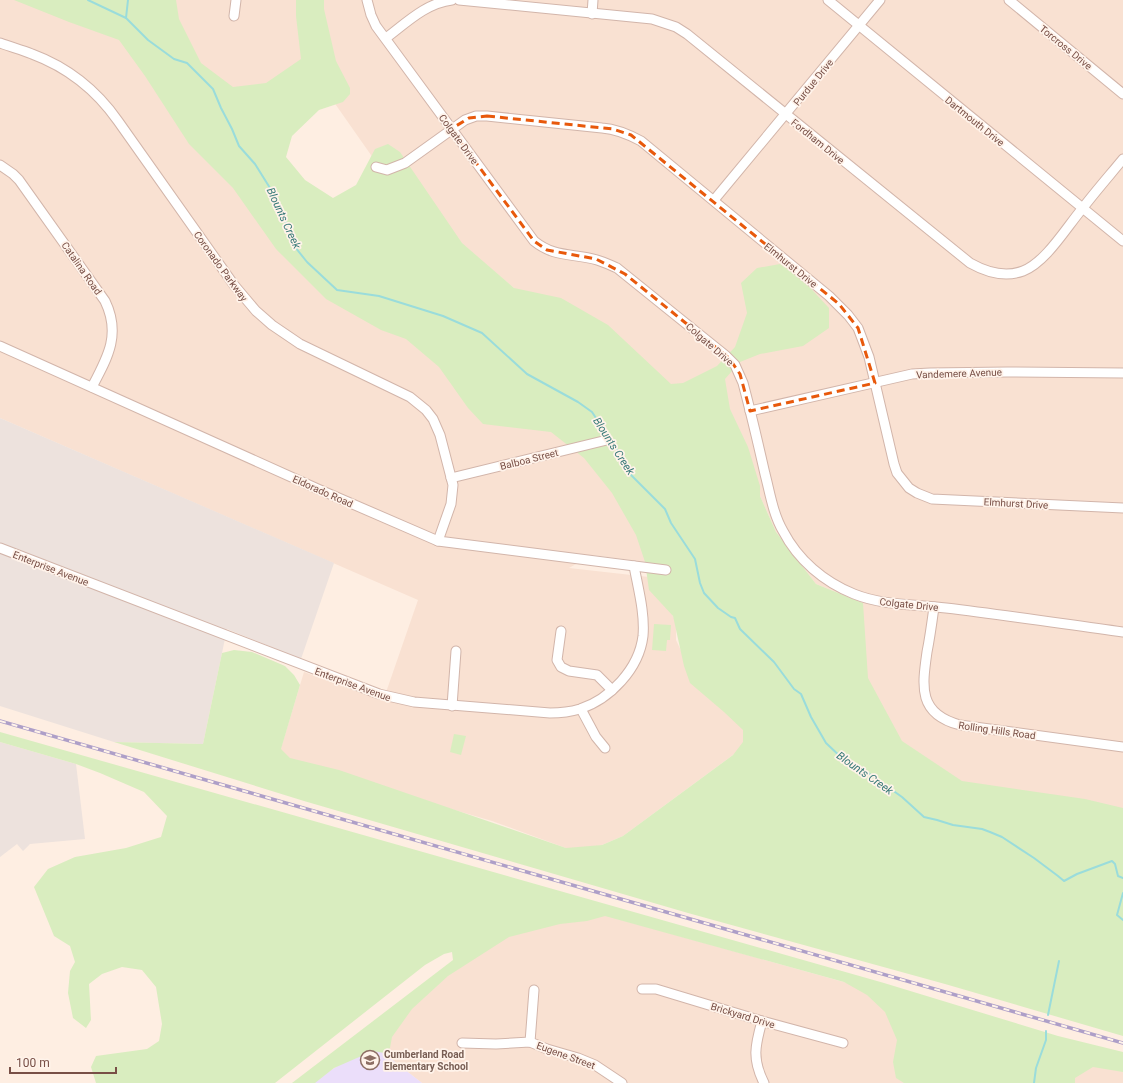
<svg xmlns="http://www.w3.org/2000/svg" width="1123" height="1083" viewBox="0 0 1123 1083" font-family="Roboto,sans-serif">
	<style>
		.residential { fill: #f9e1d2 }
		.industrial { fill: #ede2dd }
		.education { fill: #ebdefa }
		.green { fill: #d9edbf }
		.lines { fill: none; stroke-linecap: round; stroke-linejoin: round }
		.stream { stroke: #9adcdb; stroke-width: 2 }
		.minor-casing { stroke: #d2b5aa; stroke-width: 11 }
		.minor { stroke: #fff; stroke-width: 9 }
		.rail-casing { stroke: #ae9fc8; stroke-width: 3.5 }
		.rail { stroke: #fff3ea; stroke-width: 2; stroke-dasharray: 6; stroke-linecap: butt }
		.marked { fill: none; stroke: #e8590c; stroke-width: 3; stroke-dasharray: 8 5; stroke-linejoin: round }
		.labels { text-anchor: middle; stroke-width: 3.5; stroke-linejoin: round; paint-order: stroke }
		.street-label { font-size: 10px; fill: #784f46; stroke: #fff3ea }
		.education-label { font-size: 10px; font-weight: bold; fill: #785e54; stroke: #fff3ea; text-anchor: start }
		.water-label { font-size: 11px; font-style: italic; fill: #357877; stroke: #fff3ea }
	</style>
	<rect width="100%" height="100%" fill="#feeee2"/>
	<g class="residential">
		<polygon points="0,0 1123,0 1123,819 924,777 849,684 863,603 816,584 776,532 760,496 392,185 310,68 216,144 584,439 662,564 592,555 569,568 667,579 668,607 676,622 676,640 683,655 760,735 623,836 602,845 574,851 492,821 278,758 304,672 383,701 418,600 0,418"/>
		<polygon points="536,896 1123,1060 1123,1083 422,1083 372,1044"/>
	</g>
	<g class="industrial">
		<polygon points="0,418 334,563 301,659 227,629 203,744 114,742 0,706"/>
		<polygon points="0,742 76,764 85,839 30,844 23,851 17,844 0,857"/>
	</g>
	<polygon class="education" points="372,1044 422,1083 311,1083"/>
	<g class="green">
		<polygon points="14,0 176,0 179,19 201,63 233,87 266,83 301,59 296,16 296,0 324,0 324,9 336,61 350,88 350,94 343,102 319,110 292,136 286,157 305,180 333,198 356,185 375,149 388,144 400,152 462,243 514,288 561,298 608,325 671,384 683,383 717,366 735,347 747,313 741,283 757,268 780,264 803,280 829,308 829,328 803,346 760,354 740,362 725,379 730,409 748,447 760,486 760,496 776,532 816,584 863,603 868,678 902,741 962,781 1085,799 1123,808 1123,1036 945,984 688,913 304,801 114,742 203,744 222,653 234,650 252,652 285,666 294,675 300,685 281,749 290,758 339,770 566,848 602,845 623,836 733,755 743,742 743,730 724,712 690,683 684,666 673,616 649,590 645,562 636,535 612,493 584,458 551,432 483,424 468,408 439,367 406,339 381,330 326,299 276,249 233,188 189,144 145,76 119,40 69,22"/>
		<polygon points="654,624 671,625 670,640 667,640 666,651 652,650"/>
		<polygon points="0,732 884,983 1058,1036 1123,1052 1123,1072 1093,1067 1075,1078 1075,1083 904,1083 896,1078 893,1062 897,1040 885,1012 867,995 844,982 605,916 587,921 560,924 509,937 448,976 412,1009 392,1037 390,1048 384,1053 373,1051 334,1068 315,1083 292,1083 453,960 452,952 444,954 425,965 275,1083 96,1083 91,1067 96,1056 147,1049 159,1041 162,1024 156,987 142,970 122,967 102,974 89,984 91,1020 86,1028 73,1018 68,993 70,971 75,962 70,946 54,936 34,887 48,869 75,857 126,848 161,837 167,816 144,792 100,773 76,764 0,742"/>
		<polygon points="454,734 466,736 461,755 450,752"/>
	</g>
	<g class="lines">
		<g class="stream">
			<polyline points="88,0 126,18 148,40 174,59 187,63 213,89 221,108 232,129 239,146 255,164 275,196 282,209 290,237 295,247 307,262 337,290 379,296 443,316 482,333 527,374 578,402 592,412 619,453 631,475 665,509 671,523 695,559 700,583 704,593 718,608 731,617 735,618 740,629 774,662 794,689 801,694 811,717 826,743 845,761 852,766 864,770 902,797 924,817 937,820 953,825 982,829 990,832 1002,837 1034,858 1058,876 1064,881 1077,874 1112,861 1115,864 1118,876 1123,878"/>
			<polyline points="126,18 128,0"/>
			<polyline points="1123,893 1117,915 1123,920"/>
			<polyline points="1048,1015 1059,961"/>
			<polyline points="1034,1083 1036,1068 1046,1040 1046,1031"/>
		</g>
		<defs>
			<g id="minor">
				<path d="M367,0L371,15L376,26L534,241C555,258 573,253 597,260C604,262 610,265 617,268L725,355L735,365L743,383C751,413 758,443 765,474C770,493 773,514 783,531C798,560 824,582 854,594C884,606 915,604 946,608C1005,615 1064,624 1123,632"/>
				<path d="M459,0L652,19L676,27L687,34L970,263C986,272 1004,278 1023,271C1046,262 1066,228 1082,209C1095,192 1109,176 1123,159"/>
				<polyline points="828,0 1123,241"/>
				<polyline points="1009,0 1123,94"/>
				<polyline points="592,14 593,0"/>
				<polyline points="234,16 236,0"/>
				<path d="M386,38C406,23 426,3 452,0"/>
				<path d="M0,43C11,47 22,50 32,54C67,67 97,91 118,121L234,285L256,311L272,325L300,344L410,397L426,410L433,419L440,435L453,485L451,504L438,541"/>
				<path d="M0,165L13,174L19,180L105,301C121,334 108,357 92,387"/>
				<path d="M376,167L387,170L405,163L465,120L476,116H487L602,128C616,129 628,134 641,141L829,296L848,315L858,328L869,357L894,464L897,473L909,488L917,493L932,499L1123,508"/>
				<polyline points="714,200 880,0"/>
				<polyline points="0,346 318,489 438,541 666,570"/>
				<polyline points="750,411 912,374 930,373 1007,372 1123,373"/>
				<polyline points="451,478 607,440"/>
				<path d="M0,548L379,694L414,702L550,713C560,713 570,712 580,709C610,699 639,669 643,636C645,613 638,588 634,566"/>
				<path d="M934,607C932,622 930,637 927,652C922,687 918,714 960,725L1123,747"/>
				<polyline points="561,631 557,660 561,667 569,671 597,675 612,690"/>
				<polyline points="452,706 456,651"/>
				<polyline points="581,709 596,737 605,748"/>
				<polyline points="642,989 656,989 762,1021 843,1043"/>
				<path d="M762,1021C755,1046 752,1059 764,1083"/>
				<polyline points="530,1042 534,990"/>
				<polyline points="462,1043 496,1044 530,1042 547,1049 578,1058 595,1065 622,1083"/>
			</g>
		</defs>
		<use href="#minor" class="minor-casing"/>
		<use href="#minor" class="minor"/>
		<defs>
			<polyline id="rail" points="0,721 1123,1043"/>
		</defs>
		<use href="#rail" class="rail-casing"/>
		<use href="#rail" class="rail"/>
	</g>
	<path class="marked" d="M487,116L613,129L631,135L839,304L858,328L875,383L750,411L740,374L729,358L625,274L596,259L547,250L534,241L451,129L469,118Z"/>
	<defs>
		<symbol id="school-ring" viewBox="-11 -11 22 22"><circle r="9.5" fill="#fff3ea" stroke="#8d6e63" stroke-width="1.5"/><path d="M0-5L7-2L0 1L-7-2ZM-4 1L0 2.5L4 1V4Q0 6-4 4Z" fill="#8d6e63"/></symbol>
	</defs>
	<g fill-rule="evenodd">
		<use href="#school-ring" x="359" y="1049" width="22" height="22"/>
	</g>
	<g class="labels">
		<g class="street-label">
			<text transform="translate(1066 47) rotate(39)" y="4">Torcross Drive</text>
			<text transform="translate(813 82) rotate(-51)" y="4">Purdue Drive</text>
			<text transform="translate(975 121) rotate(39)" y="4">Dartmouth Drive</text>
			<text transform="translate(459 139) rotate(54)" y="4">Colgate Drive</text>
			<text transform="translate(818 141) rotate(39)" y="4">Fordham Drive</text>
			<text transform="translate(791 265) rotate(39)" y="4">Elmhurst Drive</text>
			<text transform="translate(221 266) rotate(54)" y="4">Coronado Parkway</text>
			<text transform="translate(82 268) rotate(55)" y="4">Catalina Road</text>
			<text transform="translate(710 344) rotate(41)" y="4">Colgate Drive</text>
			<text transform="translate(959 373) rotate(-2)" y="4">Vandemere Avenue</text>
			<text transform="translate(529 459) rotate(-14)" y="4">Balboa Street</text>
			<text transform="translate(323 491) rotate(24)" y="4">Eldorado Road</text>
			<text transform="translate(1016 503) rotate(3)" y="4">Elmhurst Drive</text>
			<text transform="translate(51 568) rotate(21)" y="4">Enterprise Avenue</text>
			<text transform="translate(909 604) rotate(6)" y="4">Colgate Drive</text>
			<text transform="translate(353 684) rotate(20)" y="4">Enterprise Avenue</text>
			<text transform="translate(997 730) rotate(8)" y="4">Rolling Hills Road</text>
			<text transform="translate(743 1015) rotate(17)" y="4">Brickyard Drive</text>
			<text transform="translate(566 1055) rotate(20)" y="4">Eugene Street</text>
		</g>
		<g class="education-label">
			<text x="384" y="1058">Cumberland Road<tspan x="384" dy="12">Elementary School</tspan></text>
		</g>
		<g class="water-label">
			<text transform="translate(284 218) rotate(65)" y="4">Blounts Creek</text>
			<text transform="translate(614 446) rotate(57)" y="4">Blounts Creek</text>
			<text transform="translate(865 773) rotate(35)" y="4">Blounts Creek</text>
		</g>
	</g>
	<path d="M10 1067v6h106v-6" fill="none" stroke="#784f46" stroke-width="2"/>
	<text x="16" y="1067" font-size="12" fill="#784f46" stroke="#fff3ea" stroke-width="3" paint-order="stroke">100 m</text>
</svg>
